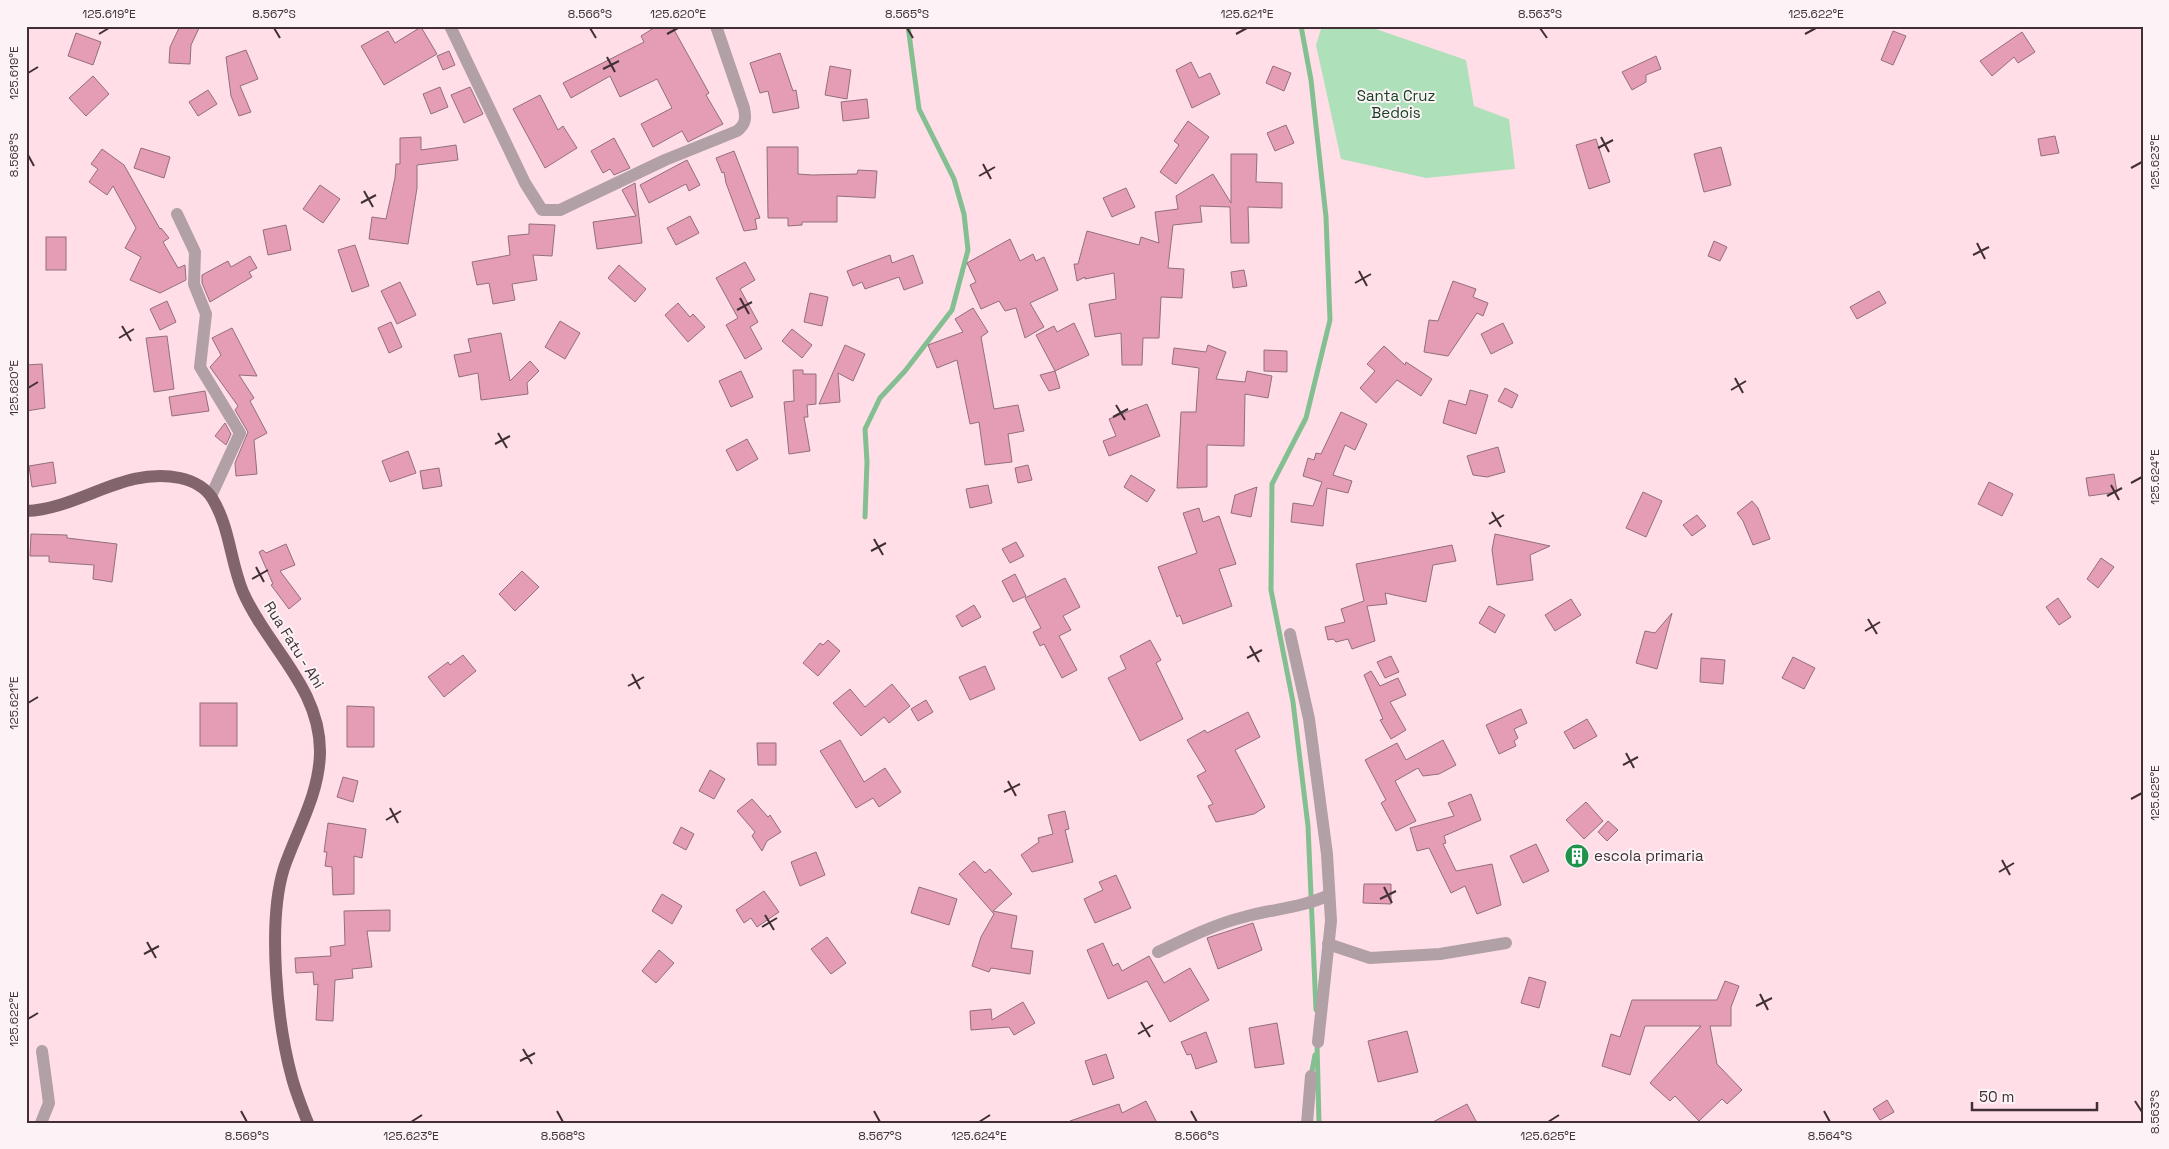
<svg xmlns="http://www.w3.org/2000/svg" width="2169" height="1149" viewBox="0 0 2169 1149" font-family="'Space Grotesk',sans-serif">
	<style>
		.green { fill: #aee0b9 }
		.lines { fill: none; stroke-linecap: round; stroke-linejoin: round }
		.stream { stroke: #84bf92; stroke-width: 5 }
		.building { fill: #e49db5; stroke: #936f7b }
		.minor { stroke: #b1a0a5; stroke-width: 12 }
		.primary { stroke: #82646d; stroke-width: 12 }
		.ticks { fill: none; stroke: #403035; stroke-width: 2 }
		.labels { text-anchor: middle; stroke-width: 4; stroke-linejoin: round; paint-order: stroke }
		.park-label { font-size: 15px; fill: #154123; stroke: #fbf3f5 }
		.street-label { font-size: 15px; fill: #403035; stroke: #fbf3f5 }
		.poi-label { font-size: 15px; fill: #403035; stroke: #fbf3f5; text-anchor: start }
		.neatline { fill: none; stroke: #403035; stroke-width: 2 }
		.ticks-label { font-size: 12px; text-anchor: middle; fill: #403035 }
	</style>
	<rect width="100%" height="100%" fill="#ffdee8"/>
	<polygon class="green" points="1322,26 1367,26 1466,60 1474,106 1509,119 1515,169 1426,178 1341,159 1316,45"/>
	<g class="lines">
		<g class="stream">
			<polyline points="1301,26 1311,80 1326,217 1330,320 1306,418 1272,484 1271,590 1293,702 1308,826 1316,1010"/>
			<polyline points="865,517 867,462 865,429 880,398 905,371 952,310 968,250 964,214 954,179 919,109 908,26"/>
			<polyline points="1317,1043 1319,1123"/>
			<polyline points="1311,1076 1315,1055"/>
		</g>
	</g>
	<g class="building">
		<polygon points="180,26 200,26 191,45 190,64 169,63 170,47"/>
		<polygon points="657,26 672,26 709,93 706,95 723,124 688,142 682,131 653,147 641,124 672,108 657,79 620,97 610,76 571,98 563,83 644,42 641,36"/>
		<polygon points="421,27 437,54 384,85 361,46 388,31 395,43"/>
		<polygon points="1893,31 1906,36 1893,65 1881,60"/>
		<polygon points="2022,32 2035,52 2018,63 2014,57 1992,76 1980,61"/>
		<polygon points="76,33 101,42 93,65 68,56"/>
		<polygon points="246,50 258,79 240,86 251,112 239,116 231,96 226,57"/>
		<polygon points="449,51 455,65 443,70 437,56"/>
		<polygon points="780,53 793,91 796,90 799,108 773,113 768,91 760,93 750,63"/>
		<polygon points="1656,56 1661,69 1646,75 1646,82 1632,90 1622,72"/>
		<polygon points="1191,62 1199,78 1210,73 1220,94 1192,108 1176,70"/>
		<polygon points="830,66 851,70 847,99 825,95"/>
		<polygon points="1273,66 1291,73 1284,91 1266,83"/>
		<polygon points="93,76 109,94 86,116 69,98"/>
		<polygon points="440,87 448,107 431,114 423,94"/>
		<polygon points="470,87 483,114 464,123 451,95"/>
		<polygon points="208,90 217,104 198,116 189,102"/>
		<polygon points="540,95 558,130 563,126 577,148 545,168 513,109"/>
		<polygon points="867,99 869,118 843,121 841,102"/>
		<polygon points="1188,121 1209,137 1176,184 1160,172 1179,145 1174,141"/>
		<polygon points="1286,125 1294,143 1275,151 1267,133"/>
		<polygon points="2055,136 2059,153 2041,156 2038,139"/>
		<polygon points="421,137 421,150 456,145 458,160 417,165 417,188 408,244 369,239 372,217 386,219 395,178 396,164 400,164 400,138"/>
		<polygon points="614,138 630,168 614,175 610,169 603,173 591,151"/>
		<polygon points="1596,139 1610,182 1589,189 1576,145"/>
		<polygon points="767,147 798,147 798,174 812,175 857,174 858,170 877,171 875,198 837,196 837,222 802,222 802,225 788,226 788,218 768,218"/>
		<polygon points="1721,147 1731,185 1704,192 1694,154"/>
		<polygon points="141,148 170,157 164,178 134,168"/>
		<polygon points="102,149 124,165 160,229 161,228 169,238 163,242 178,268 185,265 186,280 160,293 130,280 141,257 125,248 136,228 113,186 107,195 89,182 98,169 91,164"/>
		<polygon points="734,151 760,218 755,219 757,229 744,231 726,183 724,172 722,173 716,158"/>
		<polygon points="1231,154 1257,154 1256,182 1282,183 1282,208 1248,207 1249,243 1231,243 1230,207 1200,206 1202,222 1173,225 1168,268 1184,269 1182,298 1161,297 1159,338 1143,338 1142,365 1122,365 1121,333 1095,337 1089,304 1116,299 1114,273 1085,279 1085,277 1077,281 1074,264 1078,264 1087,231 1139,245 1141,237 1159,243 1155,212 1178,209 1176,196 1213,174 1231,203"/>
		<polygon points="687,160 700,185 689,191 686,184 649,203 640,185"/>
		<polygon points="635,183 642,243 597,249 593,222 636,216 622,190"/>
		<polygon points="320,185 340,199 323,223 303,209"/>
		<polygon points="1126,188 1135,207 1112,217 1103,198"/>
		<polygon points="690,216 699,233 676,245 667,228"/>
		<polygon points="529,224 555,225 552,256 533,255 537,280 512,284 515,300 493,304 489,283 477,285 472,262 510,255 508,236 529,234"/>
		<polygon points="286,225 291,250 268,255 263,230"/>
		<rect x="46" y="237" width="20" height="33"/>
		<polygon points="1010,239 1020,261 1033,254 1036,261 1044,257 1058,290 1030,303 1044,327 1025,338 1016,308 1005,311 999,301 981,309 970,285 976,282 967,263"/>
		<polygon points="1714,241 1727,247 1720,261 1708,256"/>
		<polygon points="355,245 369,286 352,292 338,250"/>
		<polygon points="890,255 892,263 913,255 923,283 904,290 899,277 865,289 862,282 853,286 847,271"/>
		<polygon points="250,256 257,268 249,272 252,277 210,302 202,283 202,275 228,261 231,267"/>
		<polygon points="745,262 755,280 740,289 758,322 750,327 762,349 745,359 726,325 738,318 716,278"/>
		<polygon points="619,265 646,289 635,302 608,278"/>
		<polygon points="1244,270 1247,286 1233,288 1231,272"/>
		<polygon points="1453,281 1476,289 1473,297 1488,303 1483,316 1477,313 1448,356 1424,352 1429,320 1438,321"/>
		<polygon points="400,282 416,315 397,324 381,291"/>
		<polygon points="1879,291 1886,303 1857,319 1850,307"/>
		<polygon points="810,293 828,297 822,326 804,322"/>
		<polygon points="167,301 176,322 160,330 150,309"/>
		<polygon points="678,303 690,317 693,314 705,327 688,342 665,315"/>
		<polygon points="973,308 988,332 981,337 994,409 1018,405 1024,431 1008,434 1012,462 985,465 979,422 970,424 957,360 937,368 928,345 963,332 955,319"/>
		<polygon points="560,321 580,333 565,359 545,347"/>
		<polygon points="391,322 402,347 389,353 378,328"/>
		<polygon points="1074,323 1089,355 1055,371 1060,388 1049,391 1040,375 1055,371 1036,335 1054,326 1057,332"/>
		<polygon points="1503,323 1513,343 1491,354 1481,334"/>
		<polygon points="232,328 257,376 239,375 254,398 250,401 267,433 254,440 257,474 236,476 235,463 248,432 235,410 238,406 210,367 221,355 212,338"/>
		<polygon points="792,329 812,345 802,358 782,341"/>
		<polygon points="501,333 510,381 530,361 539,371 527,383 528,394 481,400 478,373 459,377 454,355 471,352 468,339"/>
		<polygon points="167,336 174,389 154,392 146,338"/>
		<polygon points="845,345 865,354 853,381 838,373 840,402 819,404"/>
		<polygon points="1208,345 1226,352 1216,379 1245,382 1247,371 1272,376 1268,398 1245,394 1244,446 1207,445 1207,487 1177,488 1181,412 1196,412 1199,368 1172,364 1174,348 1206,352"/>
		<polygon points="1384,346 1405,365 1406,362 1432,379 1421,396 1397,380 1376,403 1360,388 1375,371 1367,364"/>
		<polygon points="1264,350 1287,351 1287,372 1264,371"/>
		<polygon points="42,364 45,408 26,411 26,365"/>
		<polygon points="793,370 803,370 803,374 816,374 816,404 807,405 808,417 804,417 810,451 789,454 784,402 794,401"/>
		<polygon points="741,371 753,397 731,407 719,381"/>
		<polygon points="1505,388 1518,395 1512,408 1498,401"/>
		<polygon points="1470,390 1488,395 1476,434 1443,423 1449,400 1466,405"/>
		<polygon points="205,391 209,411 172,416 169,397"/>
		<polygon points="1147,404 1160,436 1109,456 1103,441 1116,436 1109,419"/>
		<polygon points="1341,412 1367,424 1355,450 1345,445 1333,475 1352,481 1348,493 1327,488 1323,526 1291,522 1293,503 1313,506 1322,482 1303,476 1308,458 1314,460 1316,453 1321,454"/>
		<polygon points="225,423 231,434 226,445 215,436"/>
		<polygon points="747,439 758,459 737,471 726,450"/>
		<polygon points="1498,447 1505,472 1487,477 1473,475 1467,456"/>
		<polygon points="408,451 416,473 390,482 382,461"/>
		<polygon points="53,462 56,483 32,487 29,466"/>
		<polygon points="1028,465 1032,480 1018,483 1015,468"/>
		<polygon points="439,468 442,486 423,489 420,471"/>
		<polygon points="2114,474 2117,492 2089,496 2086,478"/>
		<polygon points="1131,475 1155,490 1147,502 1124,487"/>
		<polygon points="1989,482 2013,494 2002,516 1978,504"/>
		<polygon points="988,485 992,503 970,508 966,489"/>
		<polygon points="1257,487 1251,517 1231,513 1235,495"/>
		<polygon points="1643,492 1662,501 1646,537 1626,528"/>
		<polygon points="1752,501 1758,508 1770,539 1753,545 1743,521 1737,513"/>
		<polygon points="1199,508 1203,522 1219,516 1236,564 1219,569 1232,606 1183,624 1180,615 1177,617 1158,567 1197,553 1183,513"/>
		<polygon points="1697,515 1706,526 1692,536 1683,525"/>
		<polygon points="31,534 67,535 67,538 117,544 112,582 93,579 94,565 49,562 49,556 30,556"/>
		<polygon points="1495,534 1550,546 1530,555 1533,580 1497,585 1492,550"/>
		<polygon points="1016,542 1024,556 1010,563 1002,549"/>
		<polygon points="286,544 295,565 280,571 301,599 289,609 271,585 273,584 259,552 263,550 266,553"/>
		<polygon points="1452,545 1456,561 1433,565 1426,602 1385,593 1387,604 1367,606 1375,641 1352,649 1348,639 1336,642 1333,639 1328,640 1325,627 1345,622 1341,609 1364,601 1356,564"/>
		<polygon points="2101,558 2114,567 2098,588 2087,579"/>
		<polygon points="522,571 539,587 515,611 499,594"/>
		<polygon points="1015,574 1026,596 1013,602 1002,581"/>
		<polygon points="1065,578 1080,607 1063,616 1071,630 1059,636 1077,670 1062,678 1044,644 1040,646 1033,632 1041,628 1025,598"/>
		<polygon points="2058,598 2071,617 2059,625 2046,607"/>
		<polygon points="1571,599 1581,615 1555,631 1545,615"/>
		<polygon points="974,605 981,617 962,627 956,616"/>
		<polygon points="1489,606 1505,615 1495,633 1479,623"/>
		<polygon points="1672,613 1657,669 1636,663 1645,631 1655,633"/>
		<polygon points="828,640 840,651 818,676 803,663 820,643 823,645"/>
		<polygon points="1150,640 1161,660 1156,663 1183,719 1140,741 1108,678 1126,669 1120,656"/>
		<polygon points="463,655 476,671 444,697 428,677 448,662 450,665"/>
		<polygon points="1391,656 1399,672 1385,678 1377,662"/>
		<polygon points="1793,657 1815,668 1804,689 1782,678"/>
		<polygon points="1701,658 1725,660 1723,684 1700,682"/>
		<polygon points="985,666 995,689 970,700 959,677"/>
		<polygon points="1371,671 1380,686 1398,678 1406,695 1390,702 1406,730 1391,739 1380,720 1383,719 1364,675"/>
		<polygon points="892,684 910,706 889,723 884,717 861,736 833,703 850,689 865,707"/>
		<polygon points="926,700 933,712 918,721 911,709"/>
		<rect x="200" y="703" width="37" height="43"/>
		<polygon points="347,706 374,707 374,747 347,747"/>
		<polygon points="1521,709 1527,723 1514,729 1518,738 1514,741 1516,746 1499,754 1486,725"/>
		<polygon points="1248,712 1260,737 1235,750 1265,807 1254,814 1216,822 1208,806 1213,804 1197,776 1206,771 1187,740 1205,730 1207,733"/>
		<polygon points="1587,719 1597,736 1574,749 1564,732"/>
		<polygon points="840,740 864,782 885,768 901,792 879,807 873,798 856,808 820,751"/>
		<polygon points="1443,740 1456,765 1439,774 1423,776 1418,768 1395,781 1416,821 1396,831 1381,803 1386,800 1365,760 1397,743 1406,760"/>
		<polygon points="757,743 776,743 776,765 758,765"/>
		<polygon points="710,770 725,779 714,799 699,791"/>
		<polygon points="343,777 358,781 353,802 337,797"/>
		<polygon points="1471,794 1481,820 1444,836 1446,843 1443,844 1456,871 1492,864 1501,905 1477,914 1465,886 1451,893 1429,848 1417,851 1410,828 1454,816 1448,803"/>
		<polygon points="752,799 768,817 770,815 781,832 767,841 762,851 752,836 755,832 737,811"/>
		<polygon points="1586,802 1603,821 1584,839 1566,820"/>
		<polygon points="1065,811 1069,829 1065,830 1073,862 1032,872 1021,855 1039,842 1038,838 1053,834 1048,815"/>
		<polygon points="1608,821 1618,830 1607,841 1598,832"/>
		<polygon points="328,823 366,829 362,858 354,856 354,894 333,895 332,867 325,866 327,852 324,852"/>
		<polygon points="681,827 694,834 686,850 673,843"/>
		<polygon points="1536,844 1549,871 1523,883 1510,856"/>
		<polygon points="816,852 825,875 800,886 791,862"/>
		<polygon points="974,861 985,873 990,869 1012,894 993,911 1017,916 1011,948 1033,951 1030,974 991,968 989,972 972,966 981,937 994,914 959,874"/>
		<polygon points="1116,875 1131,908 1095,923 1084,899 1103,890 1099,882"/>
		<polygon points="1364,884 1391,884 1391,904 1363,903"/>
		<polygon points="919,887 957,899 949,925 911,913"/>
		<polygon points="764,891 779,912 757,927 751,918 744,923 736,910"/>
		<polygon points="662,894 682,906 672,924 652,911"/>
		<polygon points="390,910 390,931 367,931 372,967 352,969 353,978 335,980 333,1021 316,1020 318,984 314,985 313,972 296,973 295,958 331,956 330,947 345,945 344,911"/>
		<polygon points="1253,923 1262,950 1218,969 1207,938"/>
		<polygon points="827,937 846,963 831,974 811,949"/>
		<polygon points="1103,943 1113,966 1118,963 1122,971 1149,956 1164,983 1190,968 1209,1000 1170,1022 1147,981 1108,999 1087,950"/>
		<polygon points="659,950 674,963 656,983 642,971"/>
		<polygon points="1529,977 1546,982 1539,1008 1521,1003"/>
		<polygon points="1725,981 1739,986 1731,1007 1731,1026 1710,1026 1717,1064 1742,1090 1727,1104 1722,1099 1699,1121 1675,1096 1670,1101 1650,1083 1701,1026 1645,1026 1630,1075 1602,1066 1611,1034 1620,1037 1632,1000 1717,1000"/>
		<polygon points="1023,1002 1035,1023 1014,1035 1009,1027 971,1030 970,1011 991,1009 992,1020"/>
		<polygon points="1277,1023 1284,1064 1255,1068 1249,1028"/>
		<polygon points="1407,1031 1418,1072 1378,1082 1368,1041"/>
		<polygon points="1206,1032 1217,1062 1196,1069 1191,1054 1187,1055 1181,1042"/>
		<polygon points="1106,1054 1114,1078 1093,1085 1085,1061"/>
		<polygon points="1887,1100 1894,1112 1880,1120 1873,1109"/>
		<polygon points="1146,1101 1157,1123 1071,1123 1070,1121 1119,1104 1122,1113"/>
		<polygon points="1467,1104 1477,1123 1431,1123"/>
	</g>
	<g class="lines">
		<g class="minor">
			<path d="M450,26L525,183L542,210H560L665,160L737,131C746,124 746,118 744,108L716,26"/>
			<polyline points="177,214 195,252 194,284 206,314 200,367 240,433 211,496"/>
			<polyline points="1290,634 1309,719 1327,854 1331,921 1318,1042"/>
			<polyline points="1328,944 1370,958 1440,954 1506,943"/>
			<path d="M1158,952C1185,939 1215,924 1244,917C1272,909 1302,908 1329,895"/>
			<polyline points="41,1123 49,1103 42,1051"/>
			<polyline points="1307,1123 1311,1076"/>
		</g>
		<path class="primary" d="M26,511C80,509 124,466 180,478C193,481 205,487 212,498C230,527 230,561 243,592C267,647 321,688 320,753C319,795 297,830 284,868C267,922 277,1023 292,1078C296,1093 302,1108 308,1123"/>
	</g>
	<path class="ticks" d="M274,28L280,38M590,28L596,38M907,28L913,38M1540,28L1547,38M99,34L109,28M667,34L678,28M1236,34L1247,28M1805,34L1816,28M607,57L615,72M603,69L619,61M28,73L38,67M1601,137L1609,152M1598,148L1613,140M28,155L34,166M983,164L991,179M2131,168L2142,162M979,176L995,167M364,191L373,207M361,203L376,195M1977,243L1985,259M1973,255L1989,247M1359,271L1367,286M1355,283L1371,274M740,298L749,314M737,310L752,302M122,326L131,341M119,338L134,329M1735,378L1743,393M28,388L38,382M1731,390L1746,381M1116,405L1125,420M1113,417L1128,409M498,433L507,448M495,444L510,436M2131,483L2142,477M2111,485L2119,500M2107,496L2122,488M1492,512L1501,527M1489,524L1504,515M874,539L883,555M871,551L886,543M256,567L264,582M252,579L268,570M1868,619L1877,634M1865,631L1880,622M1250,646L1259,662M1247,658L1262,650M632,674L640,689M628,686L644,677M28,703L38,697M1626,753L1634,768M1623,765L1638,757M1008,781L1016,796M1004,792L1020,784M2131,799L2142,793M390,808L398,823M386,820L401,811M2002,860L2010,875M1999,872L2014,863M1384,887L1392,903M1380,899L1396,891M765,915L774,930M762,927L777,918M147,942L156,958M144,954L159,946M1760,994L1768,1010M1756,1006L1772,998M28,1019L38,1013M1141,1022L1150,1037M1138,1034L1153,1025M523,1049L532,1064M520,1061L535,1053M2135,1101L2142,1112M241,1111L247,1122M557,1111L563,1122M874,1111L880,1122M1191,1111L1197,1122M1824,1111L1830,1122M411,1122L422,1115M979,1122L990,1115M1548,1122L1559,1115"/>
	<defs>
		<symbol id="building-disc" viewBox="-11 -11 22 22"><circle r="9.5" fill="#20924c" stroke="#fbf3f5"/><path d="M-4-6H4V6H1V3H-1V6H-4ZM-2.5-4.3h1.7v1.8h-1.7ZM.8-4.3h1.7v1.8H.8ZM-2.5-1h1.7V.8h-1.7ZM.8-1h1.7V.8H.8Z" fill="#fff"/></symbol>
	</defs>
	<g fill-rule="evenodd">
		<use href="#building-disc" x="1563" y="842" width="28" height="28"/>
	</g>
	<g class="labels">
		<g class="park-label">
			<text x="1396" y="101">Santa Cruz<tspan x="1396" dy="17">Bedois</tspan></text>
		</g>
		<g class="street-label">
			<text transform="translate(294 645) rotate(58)" y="5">Rua Fatu - Ahi</text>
		</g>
		<g class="poi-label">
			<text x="1594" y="861">escola primaria</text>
		</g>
	</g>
	<rect width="2169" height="1149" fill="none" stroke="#fbf3f5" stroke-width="55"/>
	<path d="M1972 1102v8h125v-8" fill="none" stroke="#403035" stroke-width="2.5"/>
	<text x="1979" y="1102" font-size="15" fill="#403035" stroke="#fbf3f5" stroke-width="4" paint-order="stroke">50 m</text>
	<rect x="28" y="28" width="2114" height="1094" class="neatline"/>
	<g class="ticks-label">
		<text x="109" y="18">125.619°E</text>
		<text x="274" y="18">8.567°S</text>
		<text x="590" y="18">8.566°S</text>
		<text x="678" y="18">125.620°E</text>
		<text x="907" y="18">8.565°S</text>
		<text x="1247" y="18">125.621°E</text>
		<text x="1540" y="18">8.563°S</text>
		<text x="1816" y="18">125.622°E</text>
		<text transform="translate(14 73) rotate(-90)" y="4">125.619°E</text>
		<text transform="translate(14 155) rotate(-90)" y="4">8.568°S</text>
		<text transform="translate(2155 162) rotate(-90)" y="4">125.623°E</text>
		<text transform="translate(14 388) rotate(-90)" y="4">125.620°E</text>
		<text transform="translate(2155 477) rotate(-90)" y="4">125.624°E</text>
		<text transform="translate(14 703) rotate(-90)" y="4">125.621°E</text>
		<text transform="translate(2155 793) rotate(-90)" y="4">125.625°E</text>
		<text transform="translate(14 1019) rotate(-90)" y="4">125.622°E</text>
		<text transform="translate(2155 1112) rotate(-90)" y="4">8.563°S</text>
		<text x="247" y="1140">8.569°S</text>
		<text x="411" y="1140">125.623°E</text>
		<text x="563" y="1140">8.568°S</text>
		<text x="880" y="1140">8.567°S</text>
		<text x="979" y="1140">125.624°E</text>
		<text x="1197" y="1140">8.566°S</text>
		<text x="1548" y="1140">125.625°E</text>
		<text x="1830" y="1140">8.564°S</text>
	</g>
</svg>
